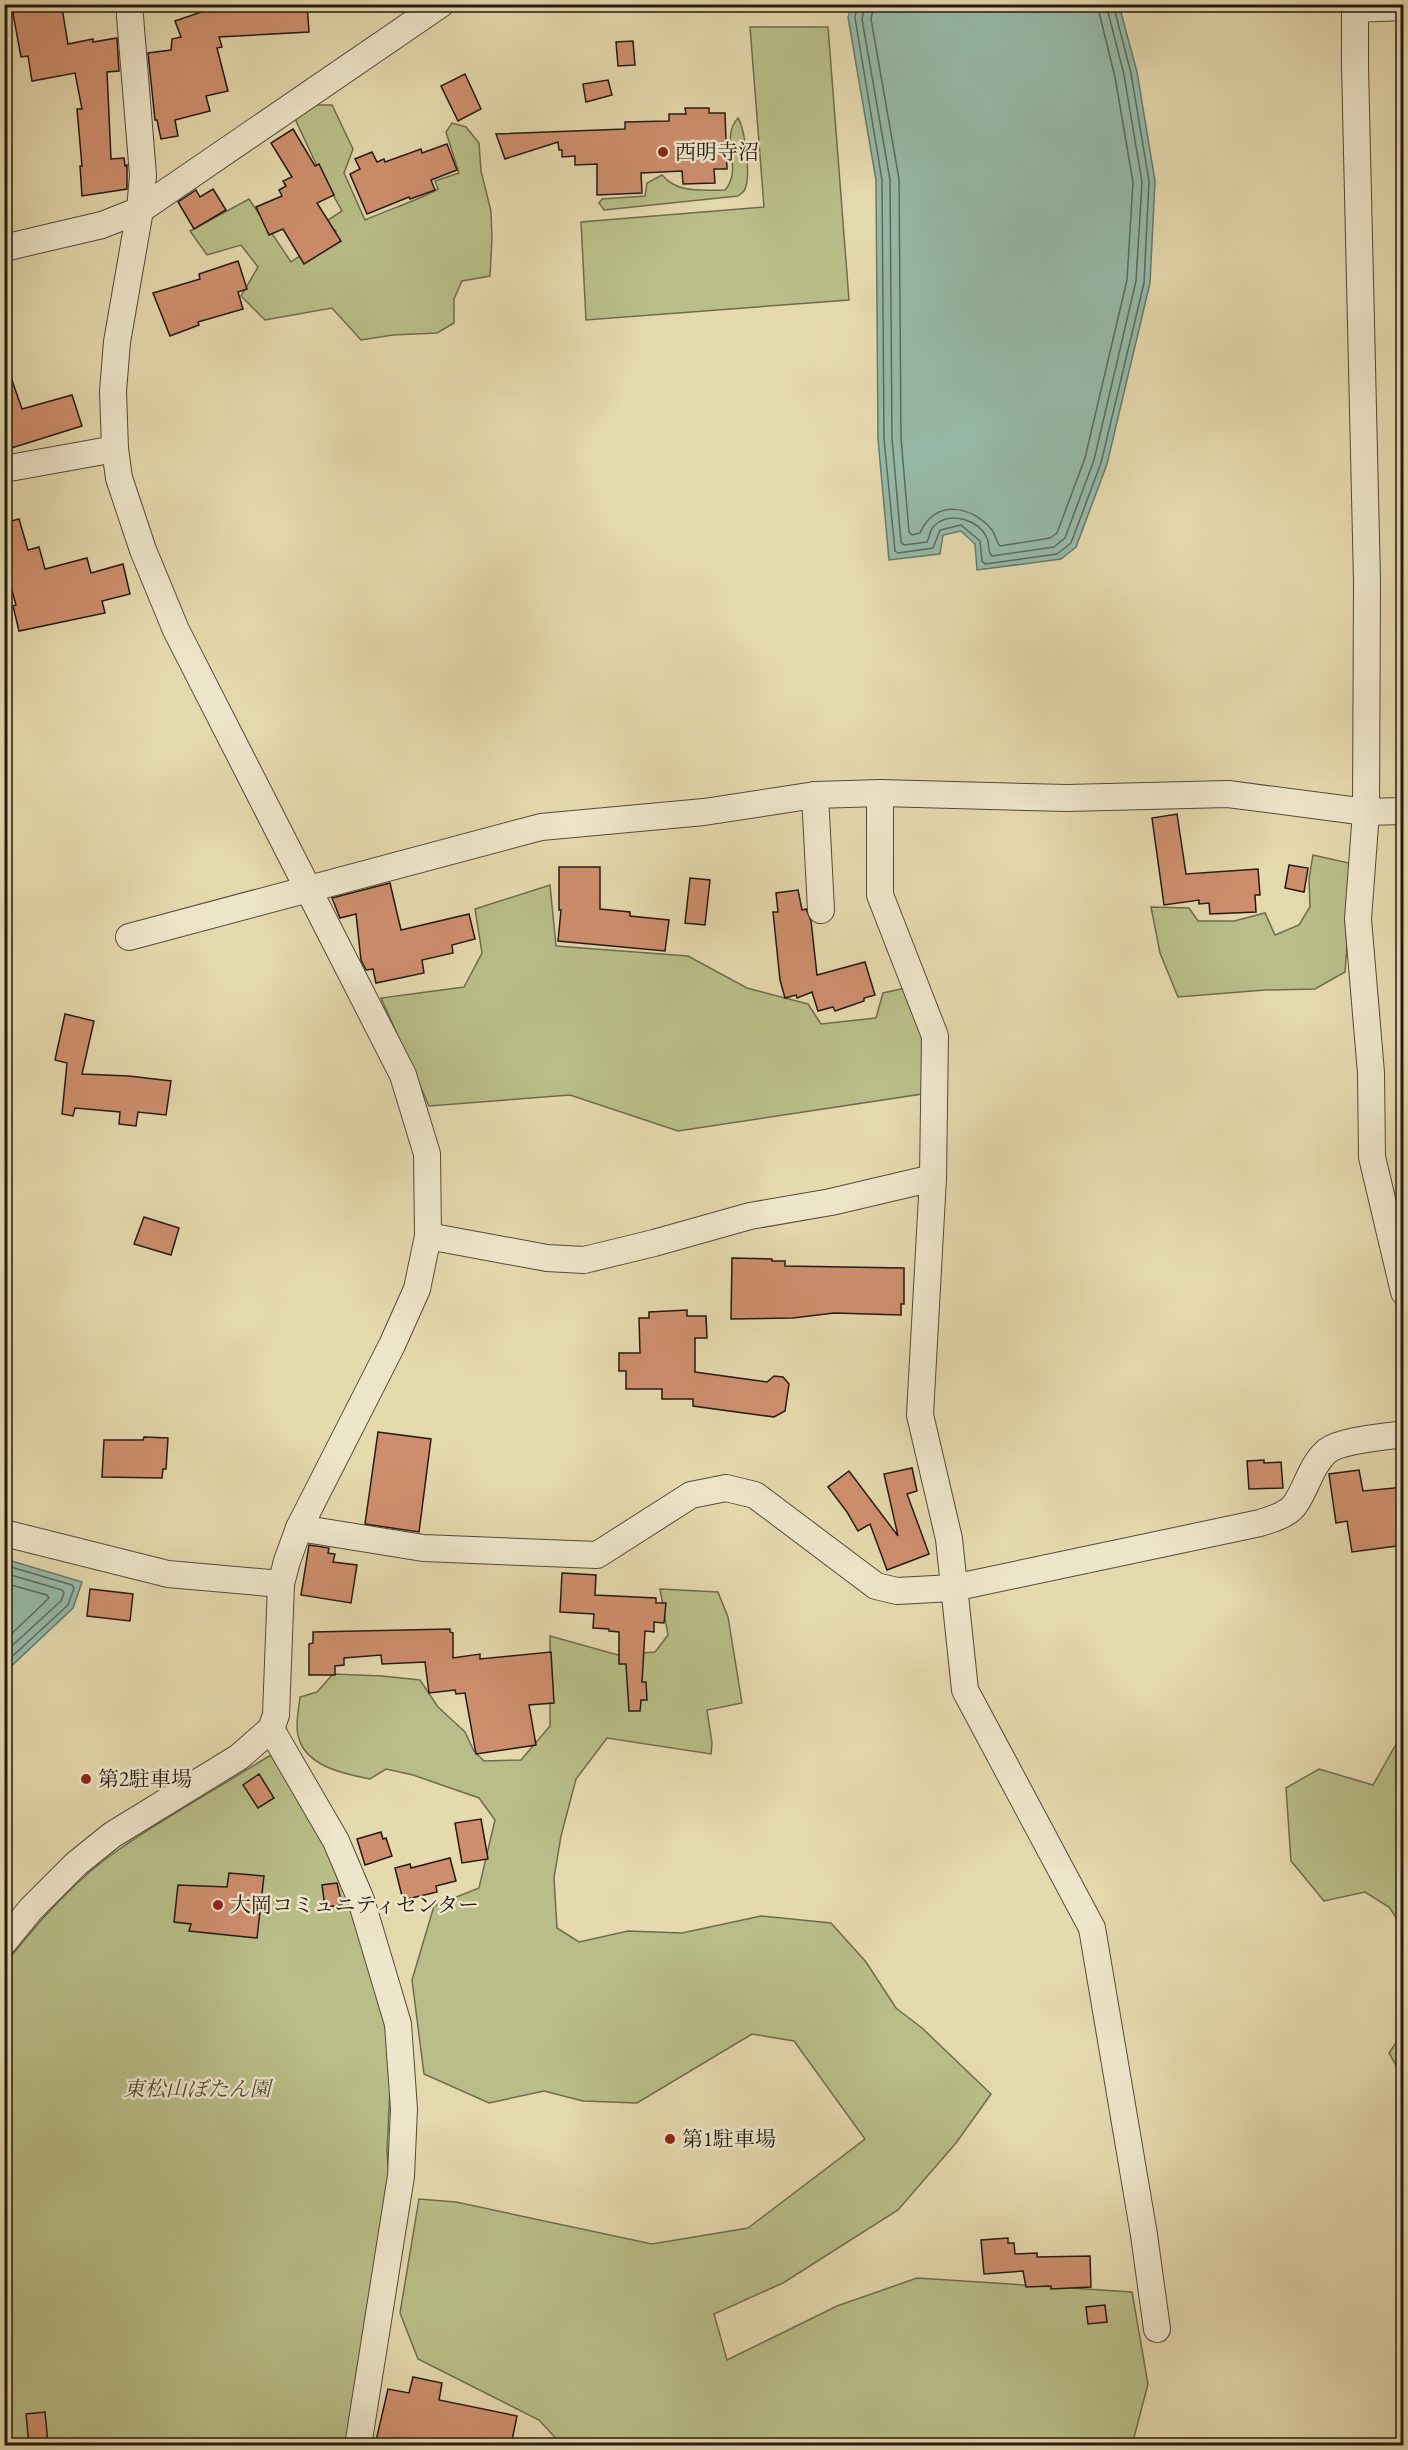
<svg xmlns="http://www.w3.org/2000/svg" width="1408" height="2450" viewBox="0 0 1408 2450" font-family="'EB Garamond','Noto Serif JP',serif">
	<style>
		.green { fill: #b9be88; stroke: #6e6c4e; stroke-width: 1.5 }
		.water { fill: #96baa9; stroke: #687a6d; stroke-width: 1.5 }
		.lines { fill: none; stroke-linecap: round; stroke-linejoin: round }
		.shore { stroke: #5d6a5e; stroke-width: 1.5 }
		.building { fill: #cf8f6e; stroke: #241a13; stroke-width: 1.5 }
		.minor-casing { stroke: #544a3a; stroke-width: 28 }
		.minor { stroke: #eee6ca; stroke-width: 26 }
		.poi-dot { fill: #8f2418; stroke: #eee6ca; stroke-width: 2 }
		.labels { text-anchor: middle; stroke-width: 5; stroke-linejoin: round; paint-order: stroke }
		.poi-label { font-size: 21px; fill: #241a13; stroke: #eee6ca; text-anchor: start }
		.park-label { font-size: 21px; font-style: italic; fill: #514b36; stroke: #eee6ca }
	</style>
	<rect width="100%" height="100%" fill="#e5d9ae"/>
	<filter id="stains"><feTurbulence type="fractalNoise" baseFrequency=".00333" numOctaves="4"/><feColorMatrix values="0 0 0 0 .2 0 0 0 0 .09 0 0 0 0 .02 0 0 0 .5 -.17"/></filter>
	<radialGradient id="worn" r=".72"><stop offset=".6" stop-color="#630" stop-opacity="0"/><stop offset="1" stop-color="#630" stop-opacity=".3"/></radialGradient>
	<g class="green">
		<polygon points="750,27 828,27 849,300 586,320 581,222 764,207"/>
		<path d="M314,105H332L353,149L344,173L365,220C389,209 415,202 438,189L435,181L459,173L446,132L452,123L466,127L479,143L481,171L491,211L492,238L490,276L462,281L454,299V323L437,333L393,335L361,340L332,308L265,320L241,296L258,267L241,245L207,255L190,231L249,199L291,262L336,231L325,222L342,211L317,166L296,121L299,114Z"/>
		<path d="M738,118C745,129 751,176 745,189C744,192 741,194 738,196L604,210L599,203L602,199L645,196L647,183L662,175C678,194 703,190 725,190C744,169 719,138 738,118Z"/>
		<polygon points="1313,855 1353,864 1345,972 1315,989 1265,990 1178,997 1160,953 1151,907 1189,908 1198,921 1234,921 1265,913 1275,935 1299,925 1310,907 1309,879"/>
		<polygon points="550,885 556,946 688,956 747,988 808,1004 821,1024 876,1018 883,993 905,988 922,1025 922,1094 678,1131 570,1095 429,1106 381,998 464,987 482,953 475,909"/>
		<path d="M660,1589L718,1592L728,1617L742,1703L707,1710L712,1743L711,1754L607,1738L576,1779L561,1836L554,1878L557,1928L579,1942L628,1931L682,1933L761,1916L831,1923L866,1962L896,2008L922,2028L991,2094L956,2143L898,2210L783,2283L714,2314L727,2360L837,2306L917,2278L1132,2292L1148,2384L1132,2445H562L539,2420L418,2359L400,2313L419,2199L456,2202L652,2244L748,2228L865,2139L794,2041L752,2034L637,2103L583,2101L544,2091L489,2103L424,2074L412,1980L434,1906L479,1888L495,1820L479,1798L413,1775L386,1769L370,1779C344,1774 304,1766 298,1735C295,1724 299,1708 300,1697L317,1692L333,1674L382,1676L420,1680L438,1707L465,1732L474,1751L484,1761L521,1760L550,1726V1636L618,1655L655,1652L668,1635Z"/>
		<polygon points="1403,1737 1404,1737 1403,1928 1389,1907 1365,1892 1324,1901 1291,1861 1286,1788 1319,1769 1373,1785 1399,1739"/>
		<path d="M269,1756L276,1758L333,1854L363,1934L386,2021L391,2066L387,2152L389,2177L347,2445H5V1964C39,1921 75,1879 121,1848C169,1815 220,1787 269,1756Z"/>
		<polygon points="1403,2032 1403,2074 1399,2071 1389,2053"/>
	</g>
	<g class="water">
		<polygon points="852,5 1119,5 1137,72 1155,181 1150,283 1107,464 1076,547 1061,559 977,570 975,544 961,531 943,535 940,554 889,560 878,439 876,180 848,17"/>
		<polygon points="5,1559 82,1582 73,1608 5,1672"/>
	</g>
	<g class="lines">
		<g class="shore">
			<polyline points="857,4 855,18 882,180 884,439 895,551 898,553 933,548 940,530 961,525 980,541 982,561 985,564 1057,554 1071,543 1101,463 1144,283 1149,181 1131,73 1113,4"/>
			<path d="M865,4L862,19L890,180L892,438L901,542L904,545L927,542C930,536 930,529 935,525C951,511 979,520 987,538C990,545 987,551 992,556L1054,547L1065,538L1094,460L1136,281L1142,182L1124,75L1106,4"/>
			<path d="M874,4L871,19L899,179L901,438L909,532L912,535L920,533C934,500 971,504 992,530C996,535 996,542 1000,546L1050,538L1057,533L1085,458L1127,280L1133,182L1115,77L1097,4"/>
			<polyline points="4,1565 72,1585 74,1588 68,1605 4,1664"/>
			<polyline points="4,1573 62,1590 64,1593 61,1601 4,1653"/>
			<polyline points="4,1583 47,1595 49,1598 4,1641"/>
		</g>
	</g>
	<g class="building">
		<polygon points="16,4 51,4 52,10 62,8 68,44 93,39 93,42 117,38 119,71 107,72 111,159 124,158 125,166 127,165 127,189 82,196 80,166 82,166 77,109 82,109 75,73 32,81 28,56 21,57 12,8 16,7"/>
		<polygon points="261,4 307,4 309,32 219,37 222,47 217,48 228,91 206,96 210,111 175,120 178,136 161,139 157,120 155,120 148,53 171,50 172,39 181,37 175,21 213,8"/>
		<polygon points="633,41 635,65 618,66 616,42"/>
		<polygon points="465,74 481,109 458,121 441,86"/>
		<polygon points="608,80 612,95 586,102 583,84"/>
		<polygon points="685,108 709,108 709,113 725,113 727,169 714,169 715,183 683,184 682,171 641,173 642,193 597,195 597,164 575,165 575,156 562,157 562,150 559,150 558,142 505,159 496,134 625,129 625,122 669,121 669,114 686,114"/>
		<polygon points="293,129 315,166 319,164 334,195 317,203 341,241 304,264 283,229 269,235 256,207 282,196 279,190 286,186 283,181 292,177 271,143"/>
		<polygon points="447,144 457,170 431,180 435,190 410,199 409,197 367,214 350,174 360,169 355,159 372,152 377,162 384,159 385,162 421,149 422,153"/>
		<polygon points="213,189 226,210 194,229 178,202 196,190 200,197"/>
		<polygon points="238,261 247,289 238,292 243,309 198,322 199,325 170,336 153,293 200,279 199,274"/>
		<polygon points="4,366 7,366 22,409 72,395 82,426 8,449 4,440"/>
		<polygon points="19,519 28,550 39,547 45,569 87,558 91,573 123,564 130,594 102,601 105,613 19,631 13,606 16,605 4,562 4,523"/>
		<polygon points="1177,814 1186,874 1258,869 1260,895 1255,895 1256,912 1210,914 1209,903 1199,904 1199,900 1164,905 1152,818"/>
		<polygon points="1289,865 1308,868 1304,892 1285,888"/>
		<polygon points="559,867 600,867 600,909 630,912 630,916 669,920 665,951 558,941 561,910 559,910"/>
		<polygon points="690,878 710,880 705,925 685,923"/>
		<polygon points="390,883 401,930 469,914 475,939 452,945 453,953 422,960 424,973 376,983 373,969 366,970 361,960 356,914 340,918 332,898"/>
		<polygon points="798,890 802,910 806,909 811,921 817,975 865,962 875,995 864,998 864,1001 835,1011 833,1007 818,1011 812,992 797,998 796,995 785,998 780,980 773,912 778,912 776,893"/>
		<polygon points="65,1014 94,1021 82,1074 129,1076 171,1081 166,1115 138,1112 136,1126 119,1124 120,1112 75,1108 73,1116 62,1114 67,1063 55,1060"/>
		<polygon points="144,1217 179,1228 171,1255 134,1244"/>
		<polygon points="732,1258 772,1259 772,1261 785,1261 785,1266 904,1268 904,1304 901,1304 901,1315 834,1313 793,1318 731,1319"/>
		<polygon points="687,1310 687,1316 706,1316 707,1338 695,1338 695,1372 767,1382 774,1376 783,1377 789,1384 785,1411 774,1417 693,1406 693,1399 662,1399 662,1389 626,1389 626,1371 619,1371 619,1353 640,1353 639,1318 649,1318 649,1312"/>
		<polygon points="378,1432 431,1439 419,1532 365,1524"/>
		<polygon points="144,1437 168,1438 166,1469 163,1469 162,1478 102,1477 104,1440 143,1440"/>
		<polygon points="1264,1460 1264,1463 1281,1462 1283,1488 1249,1489 1247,1461"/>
		<polygon points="912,1468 917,1491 907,1494 929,1554 887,1570 870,1524 858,1531 847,1512 828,1487 849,1471 898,1536 884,1474"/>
		<polygon points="1359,1470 1363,1491 1404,1487 1404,1545 1352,1552 1347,1521 1336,1523 1329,1474"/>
		<polygon points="309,1545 329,1548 328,1553 335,1554 333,1562 357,1565 351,1603 301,1595"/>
		<polygon points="562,1573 596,1575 595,1595 656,1598 656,1603 666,1603 664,1623 654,1622 654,1632 645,1631 642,1682 646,1682 647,1700 641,1700 640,1711 629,1711 626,1664 619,1664 619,1632 609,1631 609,1629 593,1628 594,1614 560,1612"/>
		<polygon points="90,1589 133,1594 130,1621 87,1616"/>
		<polygon points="450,1629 450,1632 453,1633 453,1658 480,1654 480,1659 551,1652 554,1703 529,1705 536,1745 476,1754 465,1693 456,1694 455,1690 429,1693 425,1662 382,1664 381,1655 344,1658 344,1665 335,1666 335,1675 309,1675 309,1644 313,1643 313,1632"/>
		<polygon points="259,1774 274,1798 258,1808 243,1785"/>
		<polygon points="481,1819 488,1859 462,1863 455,1823"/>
		<polygon points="381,1832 383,1839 386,1838 392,1856 365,1865 357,1839"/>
		<polygon points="450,1858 456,1881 436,1886 437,1892 403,1900 395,1868 410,1864 411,1868"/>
		<polygon points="229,1873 264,1876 257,1938 189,1931 191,1924 174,1922 178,1885 227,1887"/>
		<polygon points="337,1883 342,1905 325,1907 322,1885"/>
		<polygon points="1008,2238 1008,2243 1014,2243 1015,2254 1037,2253 1037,2257 1090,2256 1091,2287 1051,2289 1051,2286 1026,2287 1023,2271 984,2274 981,2240"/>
		<polygon points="1105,2305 1107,2322 1088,2324 1086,2307"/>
		<polygon points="413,2377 442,2383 439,2400 517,2416 511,2445 375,2445 388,2389 409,2393"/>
		<polygon points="45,2412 48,2444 29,2445 26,2414"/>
	</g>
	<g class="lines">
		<defs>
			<g id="minor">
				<polyline points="1355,4 1355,66 1367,581 1366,812 1358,919 1371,1073 1372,1157 1404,1292"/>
				<polyline points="1356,9 1404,7"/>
				<polyline points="4,248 102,225 140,210 441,4"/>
				<polyline points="4,469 115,449"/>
				<polyline points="880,793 880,895 935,1036 933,1178 920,1415 949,1539 965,1690 1092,1928 1144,2235 1157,2329"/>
				<polyline points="815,795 821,910"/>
				<polyline points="129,937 541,827 704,812 815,795 880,793 1067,798 1228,794 1366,812 1404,811"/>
				<polyline points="428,1236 547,1258 584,1260 654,1243 750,1216 831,1202 933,1178"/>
				<path d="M299,1528L423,1548L597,1555L691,1495L726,1488L755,1495L876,1586L897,1591L953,1588L1260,1523C1272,1519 1289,1515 1296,1503C1307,1487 1311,1465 1327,1451C1341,1440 1385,1437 1404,1434"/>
				<polyline points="4,1533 168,1574 281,1584"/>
				<polyline points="271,1729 336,1841 361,1900 398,2024 404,2109 401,2176 358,2446"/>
				<polyline points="4,1942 31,1909 76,1864 112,1835 239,1757 271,1729 276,1715 281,1584 287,1561 299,1528 392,1345 417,1289 428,1236 427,1154 403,1075 176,630 143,550 119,478 115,449 113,391 117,342 140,210 143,175 129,4"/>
			</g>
		</defs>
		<use href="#minor" class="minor-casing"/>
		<use href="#minor" class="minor"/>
	</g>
	<g class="poi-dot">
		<circle cx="663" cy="152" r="6"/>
		<circle cx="86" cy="1779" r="6"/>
		<circle cx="218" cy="1905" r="6"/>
		<circle cx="670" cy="2139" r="6"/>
	</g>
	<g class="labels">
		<g class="poi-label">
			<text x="675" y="159">西明寺沼</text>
			<text x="98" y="1786">第2駐車場</text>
			<text x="230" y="1912">大岡コミュニティセンター</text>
			<text x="682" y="2146">第1駐車場</text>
		</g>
		<g class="park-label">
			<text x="197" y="2096">東松山ぼたん園</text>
		</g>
	</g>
	<rect width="1408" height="2450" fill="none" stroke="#e5d9ae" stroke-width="24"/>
	<rect x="6" y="6" width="1396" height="2438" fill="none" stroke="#241a13" stroke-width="3"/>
	<rect x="12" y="12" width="1384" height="2426" fill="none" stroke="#241a13" stroke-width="1.5"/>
	<rect width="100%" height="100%" filter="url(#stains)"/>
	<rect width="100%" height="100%" fill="url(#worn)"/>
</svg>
